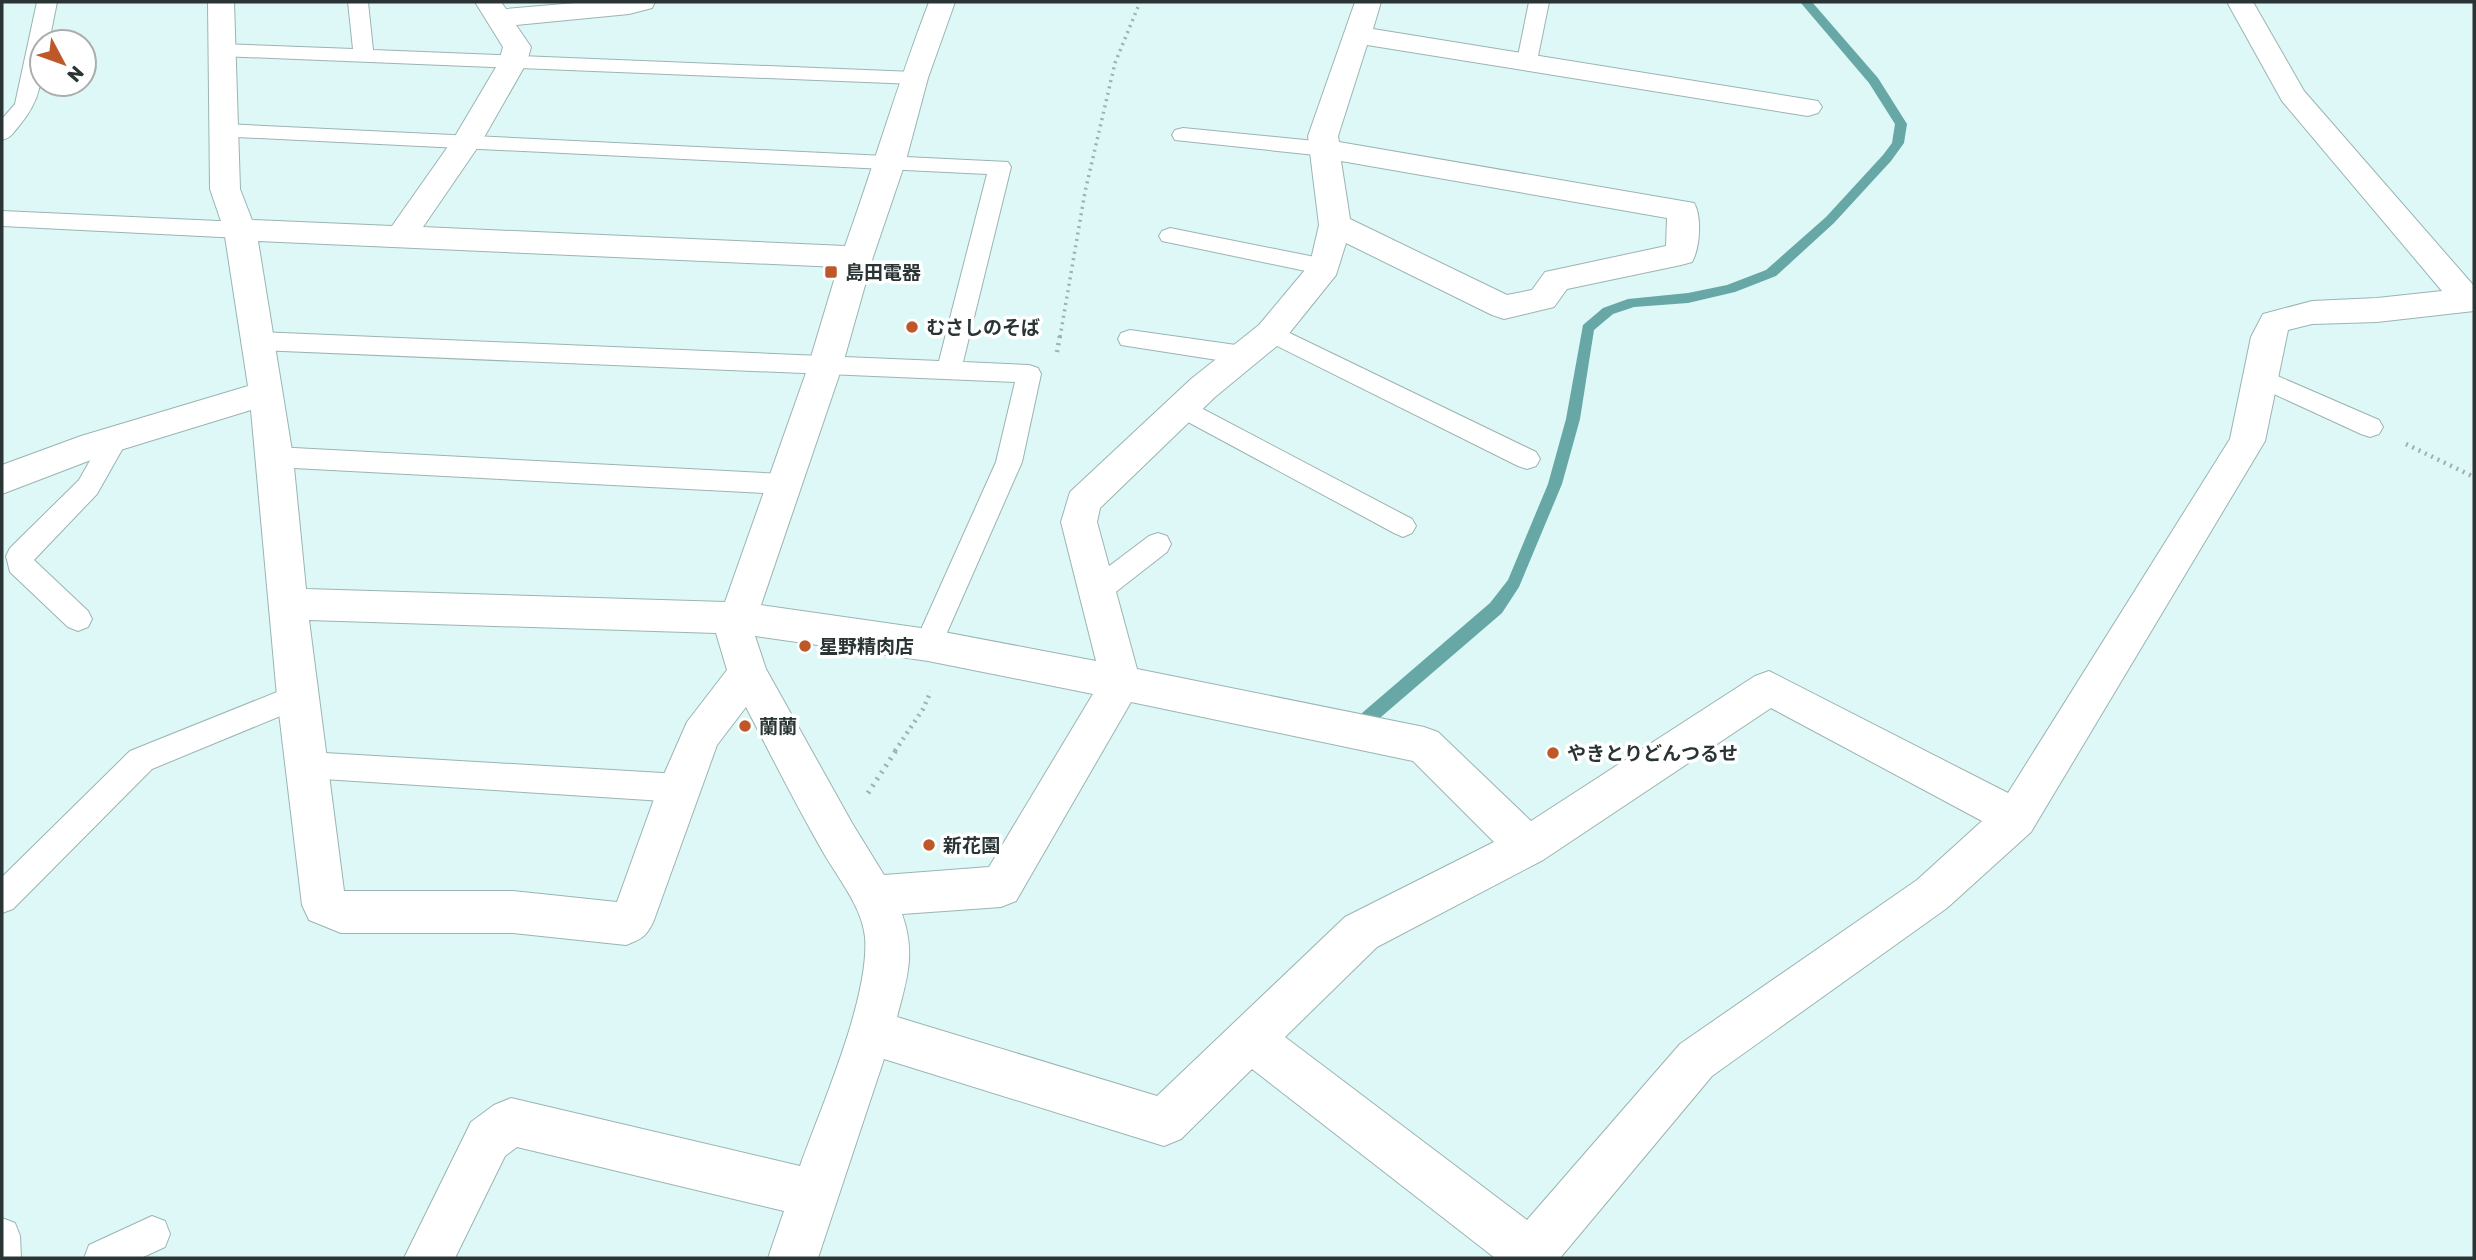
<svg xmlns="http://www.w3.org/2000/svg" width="2476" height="1260" viewBox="0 0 2476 1260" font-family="Rubik,'Noto Sans JP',sans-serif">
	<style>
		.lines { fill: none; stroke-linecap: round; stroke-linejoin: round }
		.stream { fill: #67a8a6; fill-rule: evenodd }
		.service-casing { stroke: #9bb4b3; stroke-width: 2 }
		.minor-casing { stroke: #9bb4b3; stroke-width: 2 }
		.path-far2 { stroke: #9db2b0; stroke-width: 3.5; stroke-dasharray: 2 4.5; stroke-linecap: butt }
		.path-far1 { stroke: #9db2b0; stroke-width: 4.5; stroke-dasharray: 2 5; stroke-linecap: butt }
		.path { stroke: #9db2b0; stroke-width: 5; stroke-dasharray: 2 6; stroke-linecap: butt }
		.service { fill: #fff; fill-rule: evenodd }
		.minor { fill: #fff; fill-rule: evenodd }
		.poi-dot { fill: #be5829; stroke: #fff; stroke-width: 2.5 }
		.labels { text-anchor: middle; stroke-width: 7; stroke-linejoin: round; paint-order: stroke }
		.poi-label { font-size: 19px; font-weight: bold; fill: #2a3434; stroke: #fff; text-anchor: start }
	</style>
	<rect width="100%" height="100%" fill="#ddf8f6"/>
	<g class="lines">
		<polygon class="stream" points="1800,2 1812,2 1878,78 1907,124 1904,143 1891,161 1834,223 1776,276 1735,292 1688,303 1634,307 1613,314 1594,330 1580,419 1562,484 1519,587 1502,613 1374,723 1368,725 1362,723 1360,718 1362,713 1490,603 1508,580 1548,484 1566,419 1583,325 1603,308 1628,299 1688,293 1727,285 1766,270 1826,217 1883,155 1892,143 1895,124 1869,83"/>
		<defs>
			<g id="service">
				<path d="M37,2H57L49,42H42C42,79 43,97 19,126C13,133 11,138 2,140V119L15,104Z"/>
				<polygon points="348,2 368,2 373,50 914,72 921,74 924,78 921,82 914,84 220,56 213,54 210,50 213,46 220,44 353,49"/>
				<polygon points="1529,2 1549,2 1537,61 1534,65 1520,65 1517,61"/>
				<polygon points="225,124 1008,162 1011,167 963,362 1029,365 1038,368 1041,374 1022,462 938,653 928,657 918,653 914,645 996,462 1015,382 259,350 250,347 247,341 250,335 259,332 939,361 987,174 217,136 214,131 217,126"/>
				<polygon points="1183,128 1325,142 1333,144 1336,149 1333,154 1325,156 1175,140 1172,135 1175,130"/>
				<polygon points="2,211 240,222 248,225 251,230 248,235 240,238 2,226"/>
				<polygon points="1170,228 1325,259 1333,261 1337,267 1333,273 1325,275 1162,241 1159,236 1162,231"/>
				<polygon points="1271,324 1536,452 1540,459 1536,466 1527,469 1518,466 1263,339 1259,333 1263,327"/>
				<polygon points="1130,330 1243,346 1252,349 1255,355 1252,361 1243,364 1121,345 1118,339 1121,333"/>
				<polygon points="2259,368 2379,420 2383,427 2379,434 2370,437 2361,434 2250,383 2247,377 2250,371"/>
				<polygon points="1184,399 1412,519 1416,526 1412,533 1403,537 1394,533 1175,415 1171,408 1175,401"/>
				<polygon points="115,429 124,432 128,439 97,494 34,560 88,611 92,619 88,627 78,631 68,627 10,572 6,556 10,548 79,480 106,432"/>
				<polygon points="275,447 783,474 792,477 796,484 792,491 783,494 275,467 266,464 262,457 266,450"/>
				<polygon points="1158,533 1167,536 1171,544 1167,552 1108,598 1098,601 1088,598 1084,590 1088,582 1149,536"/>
				<polygon points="297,684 307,687 311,696 307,705 152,769 13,909 2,913 2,877 130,751"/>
				<polygon points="308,752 679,774 690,778 694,788 690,798 679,802 308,778 297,774 293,765 297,756"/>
				<polygon points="152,1216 165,1221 170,1234 165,1247 141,1258 84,1258 89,1245"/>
				<polygon points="2,1218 15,1223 20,1236 21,1258 2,1258"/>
			</g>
			<path id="minor" d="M208,2H234L240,189L252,220L392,226L454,138L499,62L503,47L475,2H501L506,9L587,2H655L652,8L629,14L516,25L531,47L527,62L482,141L423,227L845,246C874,165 898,82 929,2H955L928,78L906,160L873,257L842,367L761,605L928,629L1096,661L1061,522L1070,492L1191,379L1259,325L1310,264L1319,225L1308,136L1355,2H1381L1373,29L1818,101L1822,107L1818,113L1808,116L1367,45L1338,136L1339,142L1694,203C1702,216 1700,248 1692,262L1681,265L1567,289L1554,307L1504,319L1492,315L1346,243L1336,275L1283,341L1215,397L1100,508L1097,522L1137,669L1424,727L1438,732L1531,821L1755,676L1769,671L2008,793L2230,439L2251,337L2263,314L2312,301L2377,298L2442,291L2282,101L2227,2H2253L2304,91L2474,286V311L2377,322L2312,324L2288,330L2265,441L2031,832L1947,908L1712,1076L1560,1258H1495L1252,1069L1181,1139L1164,1146L884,1059L818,1258H768L784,1211L517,1147L505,1156L455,1258H404L471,1122L494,1105L511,1098L800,1166C821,1107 870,997 865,937C862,907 838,878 823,852C796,805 771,755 746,707L717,745L654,920C647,936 642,939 626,945L513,933H341L309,920L302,905L277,696L251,410L104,455L2,494V465L81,436L248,386L224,230L210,189ZM1341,161L1667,218L1666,246L1545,272L1532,290L1507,295L1350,219ZM258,241L838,267L808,367L725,602L306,589L293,457ZM309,620L716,633L727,670L687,722L658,788L617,902L513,891H344ZM755,636L928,661L1093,694L989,867L884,875L852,823L766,669ZM1131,702L1413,761L1494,842L1345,917L1157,1096L897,1017C907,979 916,953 902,914L1001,907L1016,901ZM1771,708L1982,821L1917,880L1680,1044L1527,1220L1285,1037L1377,947L1543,860Z"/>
		</defs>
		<use href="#service" class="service-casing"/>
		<use href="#minor" class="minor-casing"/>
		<polyline class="path-far2" points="1060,337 1085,192 1115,63 1140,2"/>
		<g class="path-far1">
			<polyline points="1057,352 1060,335"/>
			<polyline points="2406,444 2474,477"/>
			<polyline points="895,751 923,709 931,691"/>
		</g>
		<polyline class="path" points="868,793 897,749"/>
		<use href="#service" class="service"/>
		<use href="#minor" class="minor"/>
	</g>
	<g class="poi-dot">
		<rect x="824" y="265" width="14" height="14" rx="3.5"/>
		<circle cx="912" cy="327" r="7"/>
		<circle cx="805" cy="646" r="7"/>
		<circle cx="745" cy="726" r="7"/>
		<circle cx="1553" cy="753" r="7"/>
		<circle cx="929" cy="845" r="7"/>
	</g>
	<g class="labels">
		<g class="poi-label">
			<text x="845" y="279">島田電器</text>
			<text x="926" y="334">むさしのそば</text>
			<text x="819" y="653">星野精肉店</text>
			<text x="759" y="733">蘭蘭</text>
			<text x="1567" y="760">やきとりどんつるせ</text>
			<text x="943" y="852">新花園</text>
		</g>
	</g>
	<rect width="2476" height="1260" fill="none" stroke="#2a3434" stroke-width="7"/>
	<g transform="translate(63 63) rotate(131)"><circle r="33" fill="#ffffff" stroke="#aaaeae" stroke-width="2"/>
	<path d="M0-5L12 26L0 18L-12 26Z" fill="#be5829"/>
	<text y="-10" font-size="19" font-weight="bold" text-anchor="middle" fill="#2a3434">N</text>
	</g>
</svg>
